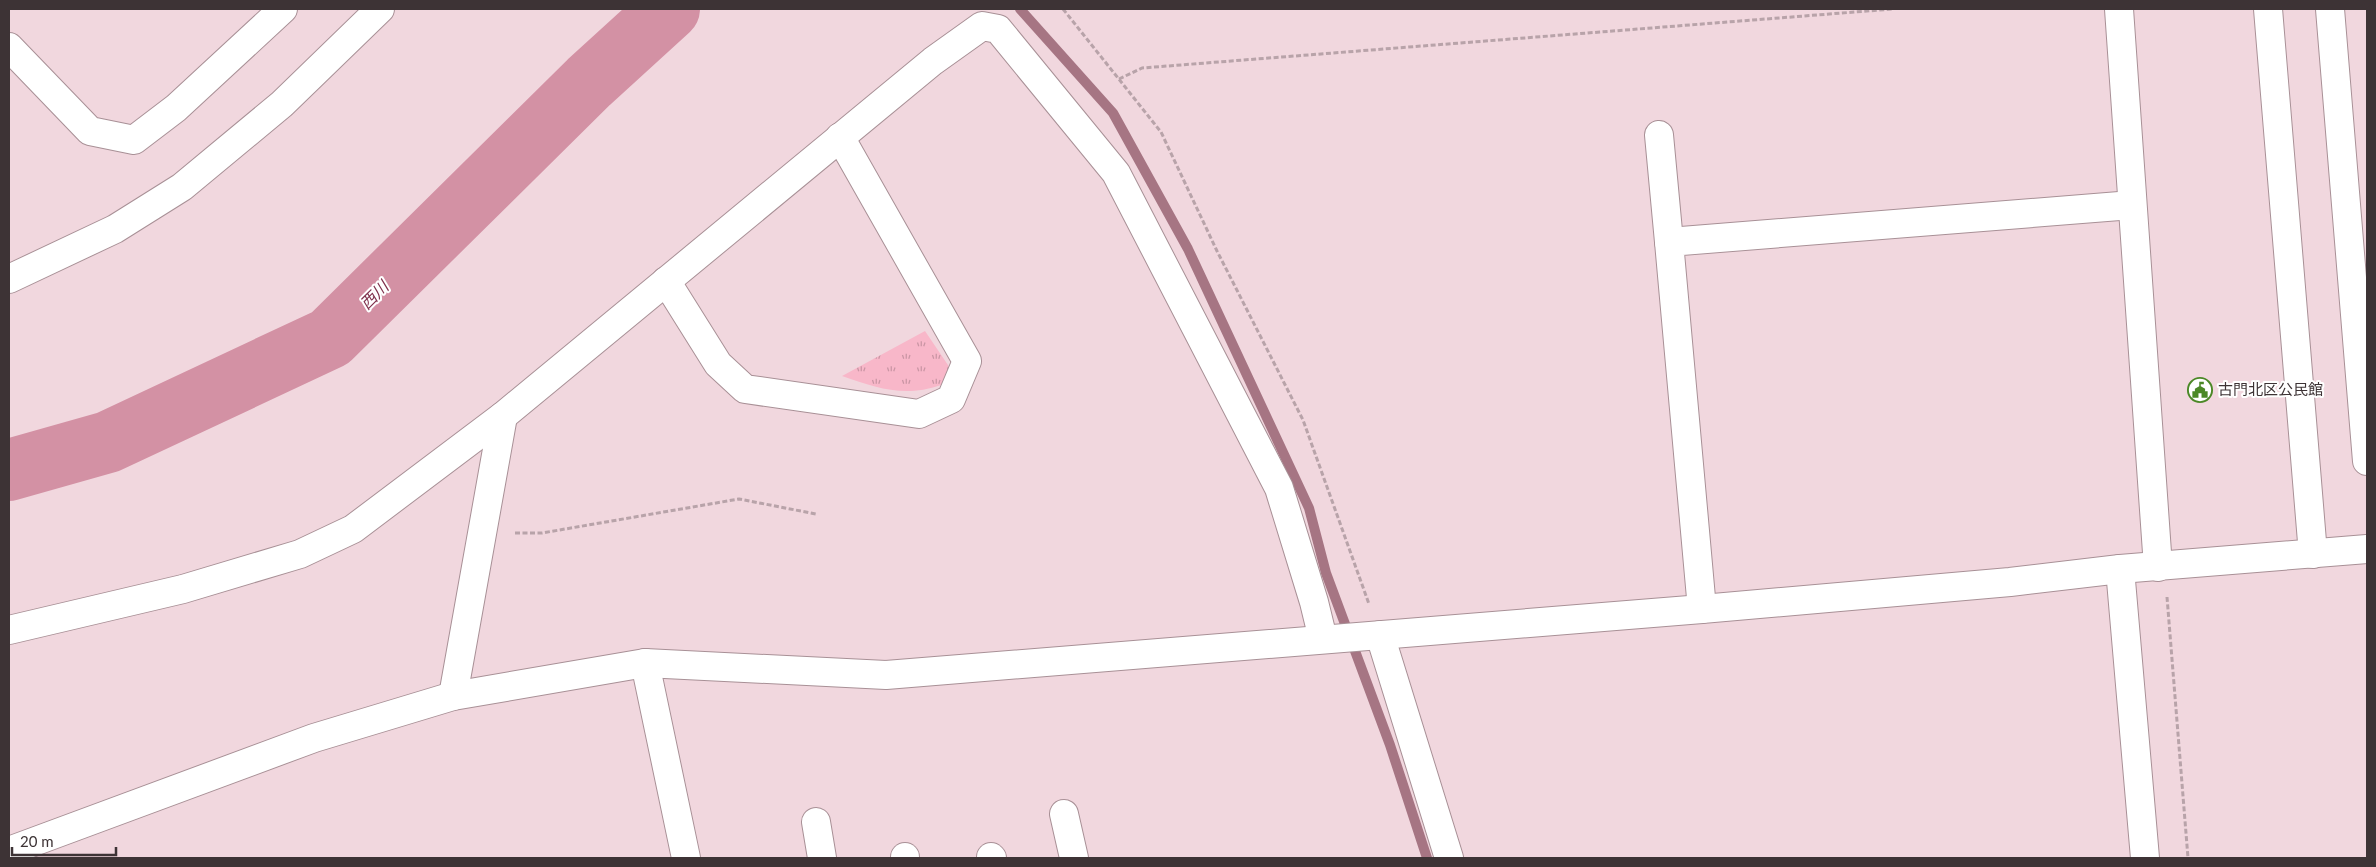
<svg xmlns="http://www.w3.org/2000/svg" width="2376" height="867" viewBox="0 0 2376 867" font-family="Lato,'Noto Sans JP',sans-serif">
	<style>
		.park { fill: url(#park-tufts) }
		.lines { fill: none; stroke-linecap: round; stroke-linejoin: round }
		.stream { stroke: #a67583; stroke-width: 10 }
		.river { stroke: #d391a4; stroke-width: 62 }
		.minor-casing { stroke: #a89096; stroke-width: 30 }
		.path { stroke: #b8a3a9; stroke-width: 3; stroke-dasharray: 5 2.5; stroke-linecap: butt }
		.minor { stroke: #fff; stroke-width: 28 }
		.labels { text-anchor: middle; stroke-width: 4; stroke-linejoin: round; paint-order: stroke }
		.poi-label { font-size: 15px; fill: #3d3335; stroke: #fff; text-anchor: start }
		.water-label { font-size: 16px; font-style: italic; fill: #7f304c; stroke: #fff }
	</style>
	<defs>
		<pattern id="park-tufts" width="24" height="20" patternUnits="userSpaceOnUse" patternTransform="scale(1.25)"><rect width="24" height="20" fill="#f8b7c9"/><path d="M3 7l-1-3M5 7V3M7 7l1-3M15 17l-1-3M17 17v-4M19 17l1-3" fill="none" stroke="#ca95a4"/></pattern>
	</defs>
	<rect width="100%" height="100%" fill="#f1d7de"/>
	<path class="park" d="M925,331L950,368L941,385C904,398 877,388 842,376Z"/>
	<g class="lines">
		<polyline class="stream" points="1020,9 1113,113 1188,249 1309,508 1326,573 1390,745 1427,858"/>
		<polyline class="river" points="9,470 108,442 330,338 589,82 669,9"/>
		<defs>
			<g id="minor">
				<polyline points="2119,9 2158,567"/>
				<polyline points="2268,9 2313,554"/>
				<polyline points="2330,9 2367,461"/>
				<polyline points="9,47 90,131 134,140 176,108 283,9"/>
				<polyline points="1659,135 1669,242"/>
				<polyline points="9,279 115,229 182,187 282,104 380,9"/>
				<polyline points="666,281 718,364 745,389 919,414 951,399 967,361 840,137"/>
				<polyline points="2120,569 2145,858"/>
				<polyline points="1702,609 1669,242 2132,205"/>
				<polyline points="9,630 183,589 300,554 353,529 503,416 933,61 982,26 998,29 1116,173 1279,488 1314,602 1323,639"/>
				<polyline points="1380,635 1449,858"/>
				<polyline points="645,663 686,858"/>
				<polyline points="453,696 503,416"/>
				<polyline points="1064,814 1074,858"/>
				<polyline points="816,822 822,858"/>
				<polyline points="9,851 314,738 453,696 645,663 886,675 1702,609 2010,582 2120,569 2367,549"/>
				<polyline points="905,857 905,858"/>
				<polyline points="991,857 992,858"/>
			</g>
		</defs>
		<use href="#minor" class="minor-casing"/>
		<g class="path">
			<polyline points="1063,9 1161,132 1217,251 1303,420 1369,604"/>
			<polyline points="1119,79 1142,68 1893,9"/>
			<polyline points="515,533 542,533 739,499 816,514"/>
			<polyline points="2167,597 2188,858"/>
		</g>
		<use href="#minor" class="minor"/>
	</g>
	<defs>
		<symbol id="civic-ring" viewBox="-11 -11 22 22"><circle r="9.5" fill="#fff" stroke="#4b8826" stroke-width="1.5"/><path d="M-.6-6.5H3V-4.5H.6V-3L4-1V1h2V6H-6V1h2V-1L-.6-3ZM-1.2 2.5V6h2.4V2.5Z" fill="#4b8826"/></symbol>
	</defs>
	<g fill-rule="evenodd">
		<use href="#civic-ring" x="2186" y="376" width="28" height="28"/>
	</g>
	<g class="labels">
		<g class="poi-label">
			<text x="2218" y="395">古門北区公民館</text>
		</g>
		<g class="water-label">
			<text transform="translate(374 295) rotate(-45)" y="6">西川</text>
		</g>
	</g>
	<rect width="2376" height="867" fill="none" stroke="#3d3335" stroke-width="20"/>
	<path d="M12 847v8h104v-8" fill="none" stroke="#3d3335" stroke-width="2.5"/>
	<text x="20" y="847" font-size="15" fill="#3d3335" stroke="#ffffff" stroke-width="4" paint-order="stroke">20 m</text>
</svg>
